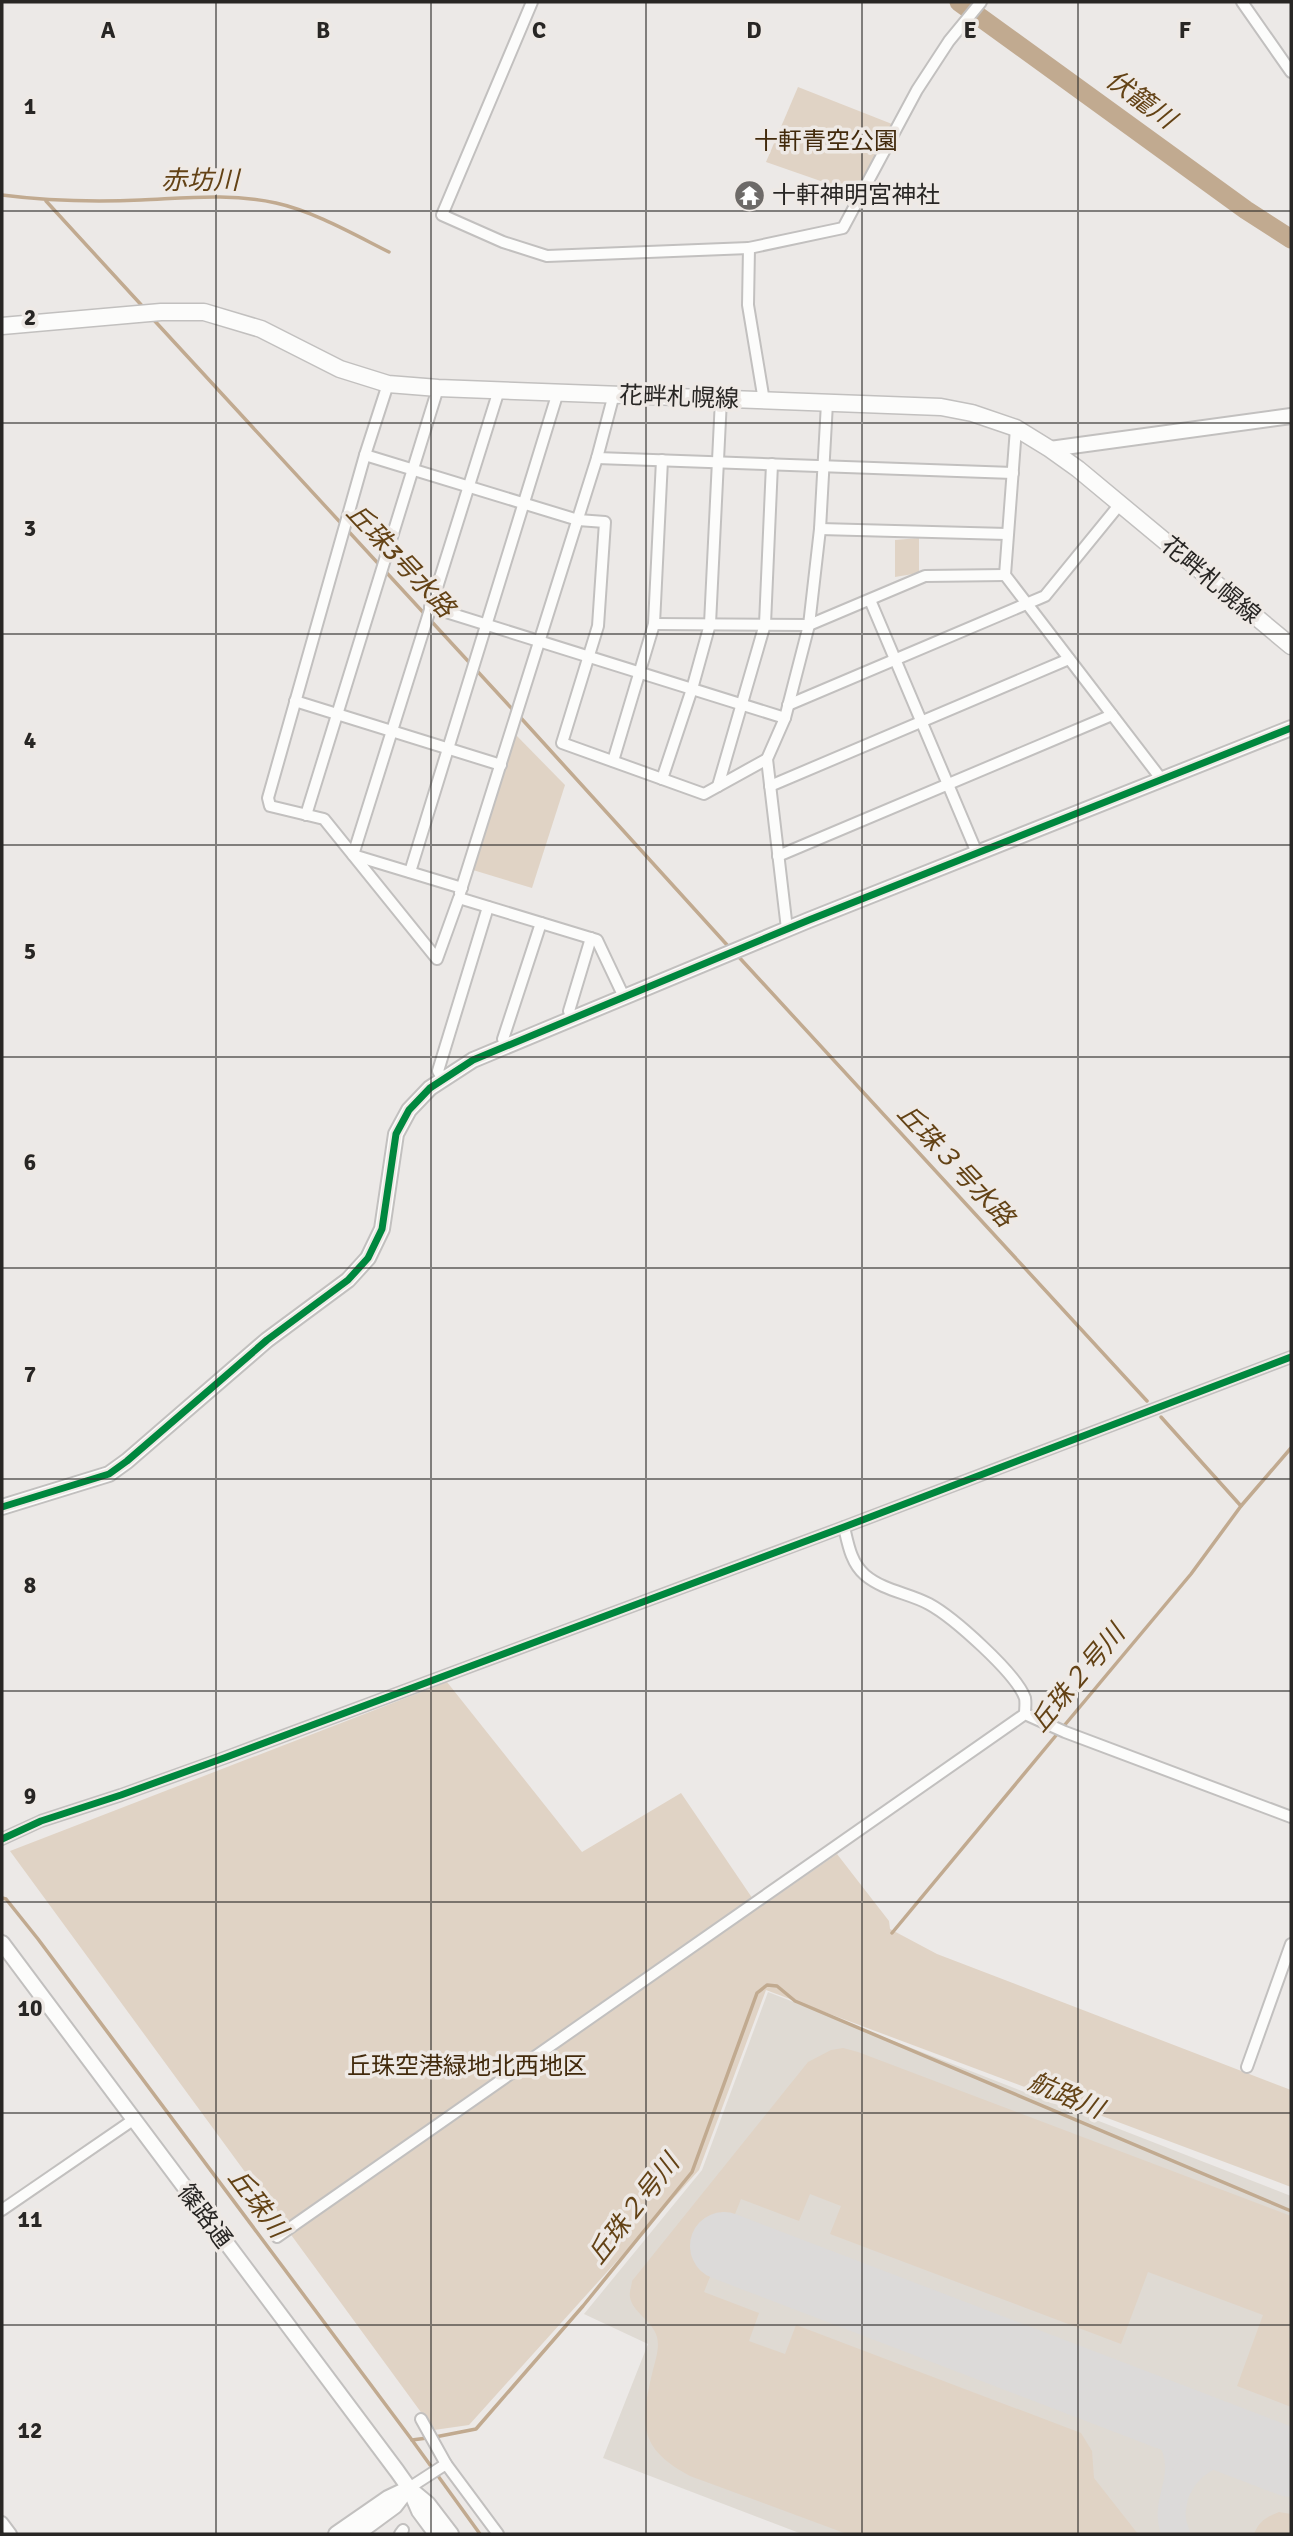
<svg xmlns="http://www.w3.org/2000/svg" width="1293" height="2536" viewBox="0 0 1293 2536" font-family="Signika,'Noto Sans JP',sans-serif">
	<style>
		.built { fill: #dfdad3 }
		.green { fill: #e0d3c5 }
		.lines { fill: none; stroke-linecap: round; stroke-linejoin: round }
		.stream { stroke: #c1aa90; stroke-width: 3.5 }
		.river { stroke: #c1aa90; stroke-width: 19 }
		.taxiway { stroke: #dcdad9; stroke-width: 28 }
		.runway { stroke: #dcdad9; stroke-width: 68 }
		.minor-casing { stroke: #c2c0bf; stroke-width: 14 }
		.tertiary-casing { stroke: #c2c0bf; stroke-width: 18 }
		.secondary-casing { stroke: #c2c0bf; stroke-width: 19 }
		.minor { stroke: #fcfcfb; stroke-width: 10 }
		.tertiary { stroke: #fcfcfb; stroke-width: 14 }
		.secondary { stroke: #fcfcfb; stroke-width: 16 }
		.cycleway-casing { stroke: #eee9e5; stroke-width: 11 }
		.cycleway { stroke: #00873e; stroke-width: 7 }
		.grid { fill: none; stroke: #282624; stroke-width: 2; stroke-opacity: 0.55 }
		.labels { text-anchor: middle; stroke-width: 7; stroke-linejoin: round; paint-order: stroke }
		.park-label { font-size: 24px; fill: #422a0c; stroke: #eee9e5 }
		.poi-label { font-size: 24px; fill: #282624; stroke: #eee9e5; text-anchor: start }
		.street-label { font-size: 24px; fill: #282624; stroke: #eee9e5 }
		.water-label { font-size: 26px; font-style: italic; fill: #634215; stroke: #eee9e5 }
		.grid-label { font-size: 23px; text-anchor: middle; font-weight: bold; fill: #282624; stroke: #eee9e5; stroke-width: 7; stroke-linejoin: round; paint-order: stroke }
	</style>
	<rect width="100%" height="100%" fill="#ece9e7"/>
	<polygon class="built" points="768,1992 1291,2196 1291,2534 802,2534 603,2458 648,2344 584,2314 702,2170"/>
	<g class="green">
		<polygon points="798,87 892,124 855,193 766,162"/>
		<polygon points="919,538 919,573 895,577 895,540"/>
		<polygon points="515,734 565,785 532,888 473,870"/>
		<polygon points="447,1682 582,1852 681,1793 759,1908 837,1854 889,1921 890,1929 937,1954 1291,2090 1291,2187 766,1990 699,2170 469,2425 434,2430 10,1851"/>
		<path d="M843,2048L858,2052L1291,2216V2407L1237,2386L1263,2315L1148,2272L1121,2344L830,2234L841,2206L810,2194L799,2221L741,2199L704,2292L759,2313L749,2341L785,2354L796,2325L1081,2433L1092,2451L1094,2478L1138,2534H847L690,2476C639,2449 640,2425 652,2374C655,2361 660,2349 657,2337C653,2321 632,2312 630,2297C629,2292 632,2285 632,2281L808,2062L831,2050Z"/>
		<path d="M1279,2512L1291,2514V2534H1254C1259,2521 1266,2517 1279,2512Z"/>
	</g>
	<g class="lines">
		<g class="stream">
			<path d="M2,195C48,201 95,202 141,200C187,198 230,193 276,203C313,211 355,235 389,252"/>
			<polyline points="46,201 145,309"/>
			<polyline points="152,318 514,711"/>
			<polyline points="520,717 728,946"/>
			<polyline points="737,955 1147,1401"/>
			<polyline points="1161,1417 1241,1506"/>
			<polyline points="1063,1727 1191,1574 1241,1506 1291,1448"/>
			<polyline points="2,1898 6,1899 38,1939 412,2440 480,2534"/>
			<polyline points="892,1933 1058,1733"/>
			<polyline points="435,2437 476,2429 583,2306 692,2172 757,1993 767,1985 777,1986 795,2001 1291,2211"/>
			<polyline points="412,2440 427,2438"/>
		</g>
		<polyline class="river" points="959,2 1246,210 1291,239"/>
		<g class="taxiway">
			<path d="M1139,2405C1165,2422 1184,2447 1178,2480C1174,2501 1167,2514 1176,2534"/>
			<path d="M1176,2491C1193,2453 1227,2445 1265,2453"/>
		</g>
		<polyline class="runway" points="724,2246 1291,2463"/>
		<defs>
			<g id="minor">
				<polyline points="532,2 442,215 503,242 547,256 749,248"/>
				<polyline points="1242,2 1291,72"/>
				<polyline points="388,384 365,455 268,798 270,806 324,819 437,959 459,898 597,940 624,997"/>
				<polyline points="764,401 748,305 749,248 843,228 917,90 949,41 981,2"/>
				<polyline points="1016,428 1005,575 1162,780"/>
				<polyline points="365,455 578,520 605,522 598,626 562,743 704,794 767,759"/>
				<polyline points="597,458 1013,473"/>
				<polyline points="820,529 1007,534"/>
				<polyline points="870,600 977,853"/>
				<polyline points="430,607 785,718"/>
				<polyline points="654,624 809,625 925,576 1005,575"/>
				<polyline points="295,701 501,765"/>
				<polyline points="788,705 1045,596 1120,504"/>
				<polyline points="613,761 654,624 662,460"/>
				<polyline points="662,779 692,689 710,624 721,399"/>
				<polyline points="718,786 765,624 772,464"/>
				<polyline points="770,786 1069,659"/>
				<polyline points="306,815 438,388"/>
				<polyline points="778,856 1112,715"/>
				<polyline points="410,872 558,392"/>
				<polyline points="462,888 353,855 499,390"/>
				<polyline points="460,893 597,458 614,394"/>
				<polyline points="787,929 767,759 785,718 809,625 820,529 827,403"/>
				<polyline points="572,1019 569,1011 591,938"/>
				<polyline points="506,1046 503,1039 541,923"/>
				<polyline points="443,1079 438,1071 488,907"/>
				<path d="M844,1527C848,1544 851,1563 865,1575C884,1591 909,1593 929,1604C953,1617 1016,1673 1025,1698C1026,1703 1025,1709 1025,1714"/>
				<polyline points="2,1839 41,1821 121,1795 224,1758 844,1527 1291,1357"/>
				<polyline points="1247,2067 1291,1944"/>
				<polyline points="2,2210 133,2120"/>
				<polyline points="277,2237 1025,1714 1065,1732 1291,1817"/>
				<polyline points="421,2419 446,2464"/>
				<polyline points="409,2488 446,2464 498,2534"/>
				<polyline points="2,2522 11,2534"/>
				<polyline points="400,2534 403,2530"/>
			</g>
			<g id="tertiary">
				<polyline points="1050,449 1291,416"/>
				<polyline points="2,1507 109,1474 127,1461 267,1340 348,1280 368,1258 382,1229 396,1134 409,1110 430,1088 473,1060 809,920 1291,728"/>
				<polyline points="2,1943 397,2471 409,2488 419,2511 436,2534"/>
				<polyline points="410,2489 428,2504 451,2534"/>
				<polyline points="336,2534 388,2498 409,2488"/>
				<polyline points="357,2534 395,2506 408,2489"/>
			</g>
			<polyline id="secondary" points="2,326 161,312 204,312 261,329 340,369 388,384 438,388 941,407 972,413 1016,428 1050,449 1078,469 1291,646"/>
		</defs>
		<use href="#minor" class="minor-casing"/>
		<use href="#tertiary" class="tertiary-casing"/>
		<use href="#secondary" class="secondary-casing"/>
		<use href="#minor" class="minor"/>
		<use href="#tertiary" class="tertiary"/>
		<use href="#secondary" class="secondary"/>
		<defs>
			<g id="cycleway">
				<polyline points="2,1507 109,1474 127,1461 267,1340 348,1280 368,1258 382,1229 396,1134 409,1110 430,1088 473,1060 809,920 1291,728"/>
				<polyline points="2,1839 41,1821 121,1795 224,1758 844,1527 1291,1357"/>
			</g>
		</defs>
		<use href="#cycleway" class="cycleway-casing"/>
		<use href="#cycleway" class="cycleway"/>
	</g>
	<path class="grid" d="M216,2V2534M431,2V2534M646,2V2534M862,2V2534M1078,2V2534M2,211H1291M2,423H1291M2,634H1291M2,845H1291M2,1057H1291M2,1268H1291M2,1479H1291M2,1691H1291M2,1902H1291M2,2113H1291M2,2325H1291"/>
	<defs>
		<symbol id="temple-disc" viewBox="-11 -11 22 22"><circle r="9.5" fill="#6d6a68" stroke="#eee9e5"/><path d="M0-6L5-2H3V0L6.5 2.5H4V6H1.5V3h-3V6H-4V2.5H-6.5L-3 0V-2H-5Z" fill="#fff"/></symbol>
	</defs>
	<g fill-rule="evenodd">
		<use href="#temple-disc" x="732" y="178" width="35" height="35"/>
	</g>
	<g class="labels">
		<g class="park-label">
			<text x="826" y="149">十軒青空公園</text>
			<text x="467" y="2074">丘珠空港緑地北西地区</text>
		</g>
		<g class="poi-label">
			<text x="772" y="203">十軒神明宮神社</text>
		</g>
		<g class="street-label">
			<text transform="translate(679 397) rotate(2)" y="8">花畔札幌線</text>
			<text transform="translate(1211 580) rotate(40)" y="8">花畔札幌線</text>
			<text transform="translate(205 2216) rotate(53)" y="8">篠路通</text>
		</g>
		<g class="water-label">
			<text transform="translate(1141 99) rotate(36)" y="9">伏籠川</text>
			<text x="200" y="189">赤坊川</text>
			<text transform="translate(401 560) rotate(47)" y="9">丘珠3号水路</text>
			<text transform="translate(956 1165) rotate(47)" y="9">丘珠３号水路</text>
			<text transform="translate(1077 1678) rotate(-50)" y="9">丘珠２号川</text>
			<text transform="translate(1066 2095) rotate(23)" y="9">航路川</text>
			<text transform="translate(258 2203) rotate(53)" y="9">丘珠川</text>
			<text transform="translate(633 2209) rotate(-52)" y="9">丘珠２号川</text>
		</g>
	</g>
	<g class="grid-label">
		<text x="108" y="38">A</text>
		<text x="323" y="38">B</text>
		<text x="539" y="38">C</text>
		<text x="754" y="38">D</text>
		<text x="970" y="38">E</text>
		<text x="1185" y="38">F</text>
		<text x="30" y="114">1</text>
		<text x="30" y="325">2</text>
		<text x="30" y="536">3</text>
		<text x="30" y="748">4</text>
		<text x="30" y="959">5</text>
		<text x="30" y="1170">6</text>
		<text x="30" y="1382">7</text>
		<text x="30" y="1593">8</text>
		<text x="30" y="1804">9</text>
		<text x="30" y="2016">10</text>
		<text x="30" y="2227">11</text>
		<text x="30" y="2438">12</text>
	</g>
	<rect width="1293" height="2536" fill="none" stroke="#282624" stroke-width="7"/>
</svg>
